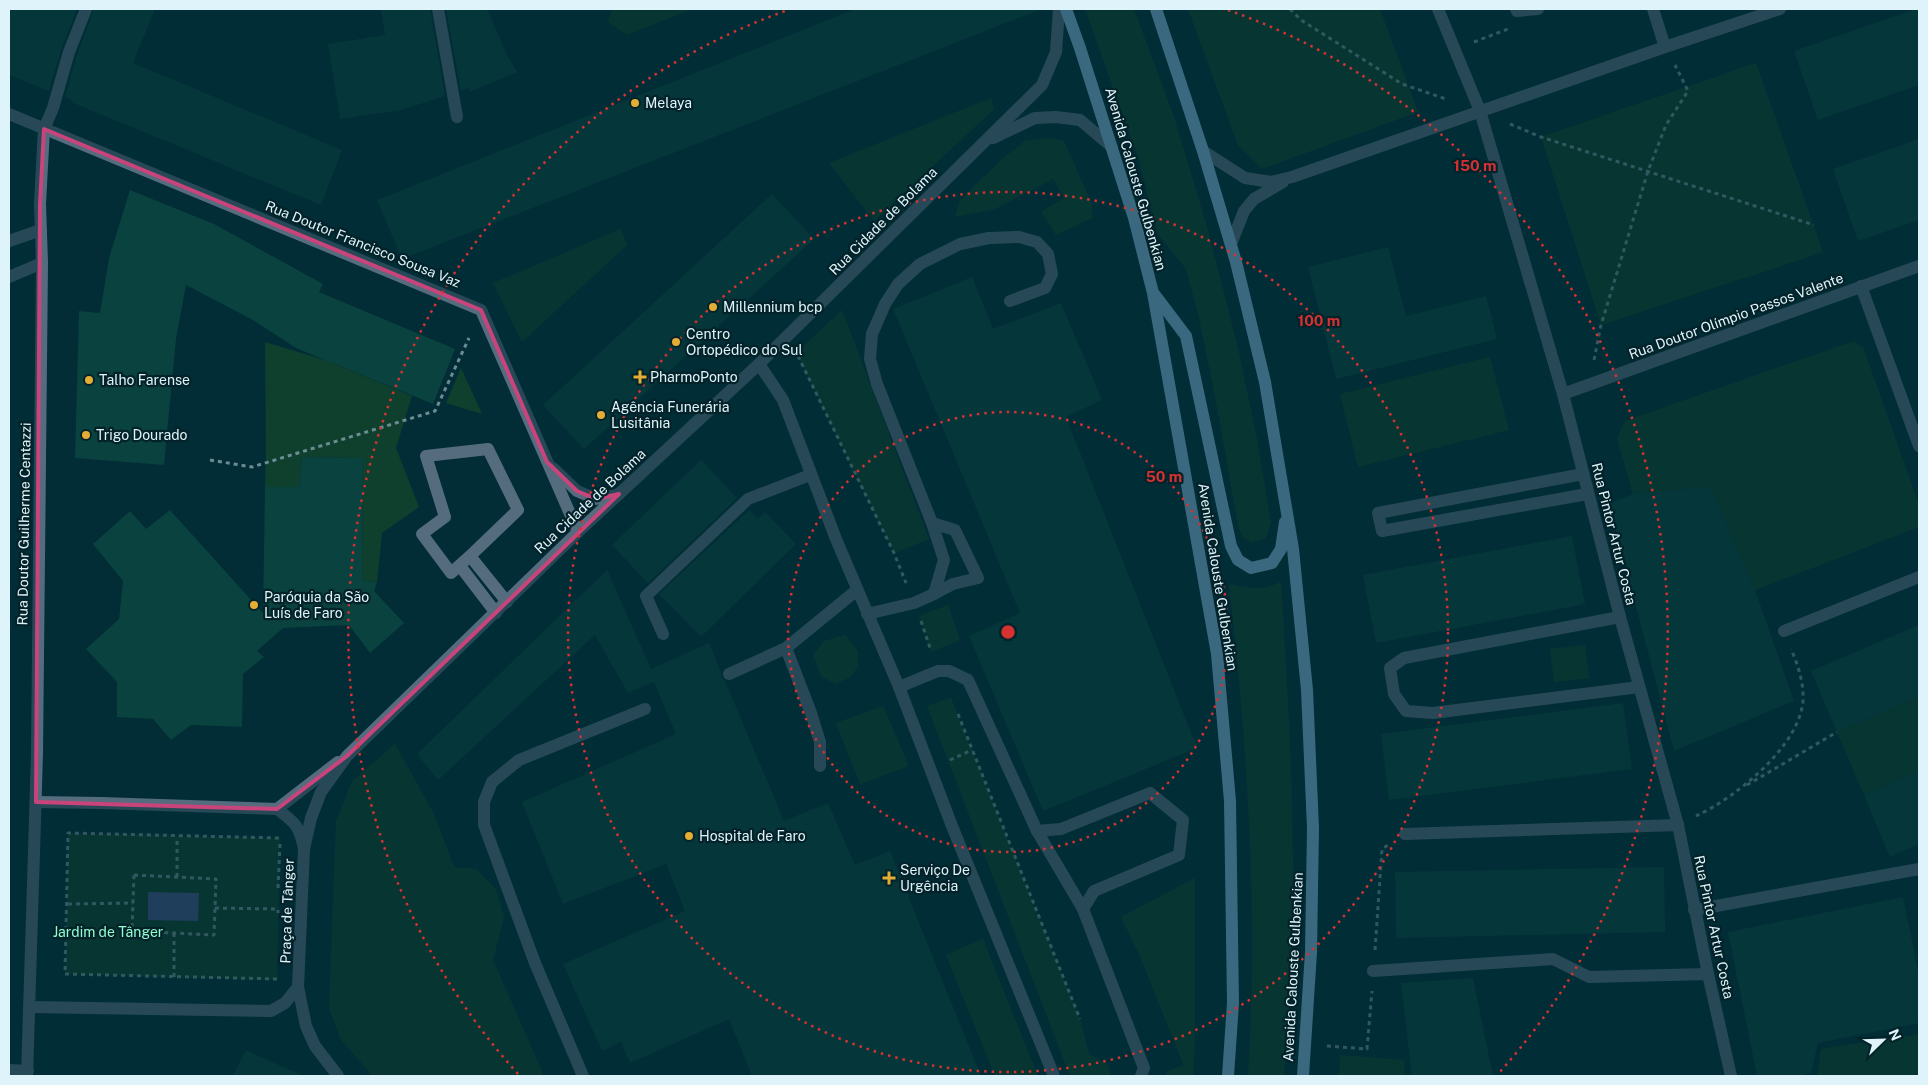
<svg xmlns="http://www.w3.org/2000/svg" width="1928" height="1085" viewBox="0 0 1928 1085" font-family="'Public Sans',sans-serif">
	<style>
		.green { fill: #0f402d }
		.water { fill: #425289 }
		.building { fill: #09423f }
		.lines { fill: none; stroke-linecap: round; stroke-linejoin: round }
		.path { stroke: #6b8c93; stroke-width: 3; stroke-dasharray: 4 4; stroke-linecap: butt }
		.service { stroke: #556c7f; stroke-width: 12 }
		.minor { stroke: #556c7f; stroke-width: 12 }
		.tertiary { stroke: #556c7f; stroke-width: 12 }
		.primary { stroke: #7fb1d8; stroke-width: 12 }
		.marked { fill: none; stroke: #c8447b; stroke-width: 4; stroke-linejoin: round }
		.ring { fill: none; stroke: #d63232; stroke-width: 2.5; stroke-dasharray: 2.5 5 }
		.poi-dot { fill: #e4ae35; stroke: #032229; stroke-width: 2 }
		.labels { text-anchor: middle; stroke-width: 4.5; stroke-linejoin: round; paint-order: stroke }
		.poi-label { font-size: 14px; fill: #dff4fa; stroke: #032229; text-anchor: start }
		.street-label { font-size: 14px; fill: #dff4fa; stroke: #032229 }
		.park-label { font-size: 14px; fill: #91fdcc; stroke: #032229 }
		.centre { fill: #d63232; stroke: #032229; stroke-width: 2.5 }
		.ring-label { font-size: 15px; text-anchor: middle; font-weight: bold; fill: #d63232; stroke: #032229; stroke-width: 4.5; stroke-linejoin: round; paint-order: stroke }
	</style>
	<rect width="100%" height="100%" fill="#022d36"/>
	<g class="green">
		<polygon points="612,9 692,9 627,35 608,22"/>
		<polygon points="1085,9 1134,9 1174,117 1206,223 1238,348 1257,439 1271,522 1266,538 1252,543 1242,536 1238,525 1216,401 1199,318 1186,269 1158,234 1139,160"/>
		<polygon points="1188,9 1380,9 1418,112 1262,169 1238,145"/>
		<polygon points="1756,63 1823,252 1601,325 1541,137"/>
		<polygon points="991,98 994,109 874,221 829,163"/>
		<polygon points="1045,138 1064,141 1092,204 1092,218 1056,235 1041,212 1064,198 1053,179 995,209 955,217 960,200 1002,159 1025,141"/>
		<polygon points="621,229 627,245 522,342 493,283"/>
		<polygon points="842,310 929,539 894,553 796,353"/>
		<polygon points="1854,341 1863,347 1919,505 1919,527 1755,590 1710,487 1633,494 1617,438 1625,421"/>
		<polygon points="265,342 328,361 412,396 396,448 419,507 382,533 377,582 362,581 363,458 302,457 299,487 265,487 266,457"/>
		<polygon points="1490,357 1509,430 1358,467 1340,394"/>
		<polygon points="461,368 482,414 446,403"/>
		<path d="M1281,582C1287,674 1292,767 1293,860C1294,932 1289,1004 1284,1076H1248C1258,910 1248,749 1229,584C1251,589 1260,591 1281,582Z"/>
		<polygon points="948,605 960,640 931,652 919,616"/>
		<polygon points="845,635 858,651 858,667 849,678 835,684 821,676 813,655 824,641"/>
		<polygon points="1585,645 1589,678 1554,682 1550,649"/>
		<polygon points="1919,696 1919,771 1864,795 1837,732"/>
		<polygon points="951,698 1080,1019 1089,1054 1108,1064 1111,1076 1070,1076 927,706"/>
		<polygon points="883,706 909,766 860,784 836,723"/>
		<polygon points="395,744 434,814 454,867 476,869 496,889 504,917 493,960 544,1076 373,1076 341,1040 329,1008 336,821 352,781"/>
		<polygon points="68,833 280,838 277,980 65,974"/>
		<polygon points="1195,878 1195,1039 1193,1076 1164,1076 1169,1070 1184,1066 1139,954 1121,917"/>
		<polygon points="983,939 1038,1076 995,1076 946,955"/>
		<polygon points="1919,1034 1919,1076 1817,1076 1821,1049"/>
		<polygon points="1340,1055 1404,1060 1405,1076 1339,1076"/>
	</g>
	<polygon class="water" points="148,892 199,893 198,921 148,920"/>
	<g class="building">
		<polygon points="9,9 77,9 61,50 49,91 9,75"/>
		<polygon points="94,9 155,9 133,63 342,150 321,205 71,102 72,100 65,97 77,55"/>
		<polygon points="381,9 430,9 445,96 401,110 340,119 328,44 385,35"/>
		<polygon points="446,9 487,9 507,55 517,72 470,92 469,88 461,91"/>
		<polygon points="855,9 1039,9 1039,10 402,259 377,200"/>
		<polygon points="1916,9 1919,9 1919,85 1818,120 1794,51"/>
		<polygon points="1919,139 1919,220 1858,241 1833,169"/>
		<polygon points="130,190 214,224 323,284 319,292 455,349 433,404 296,348 253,320 186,285 176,339 164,465 75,458 79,311 100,313 109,258"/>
		<polygon points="772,194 814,239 584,449 543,405"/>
		<polygon points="1388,247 1406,316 1486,296 1497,339 1336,379 1308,267"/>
		<polygon points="972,277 993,329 1061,303 1102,400 1066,417 1197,748 1043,811 969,636 1020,613 893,309"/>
		<polygon points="302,457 363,458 362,581 377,582 374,591 404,623 370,653 349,625 283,628 257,651 264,657 243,674 242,727 191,725 171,740 153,719 117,717 117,682 86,649 119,619 123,581 93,544 130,511 146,529 170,510 263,613 265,487 299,487"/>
		<polygon points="701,460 737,498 648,583 612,545"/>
		<polygon points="1710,487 1755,590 1794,701 1674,751 1609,504 1633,494"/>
		<polygon points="749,510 758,519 765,512 796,544 701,637 659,594"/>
		<polygon points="1572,536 1585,604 1376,643 1363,575"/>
		<polygon points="607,570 651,669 709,643 721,672 721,677 725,681 784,821 828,803 855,865 890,851 981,1076 752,1076 729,1019 630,1063 621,1042 602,1051 563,964 685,911 666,864 563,904 522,802 676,734 654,682 628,693 595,635 438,780 417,754"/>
		<polygon points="1919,625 1919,696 1837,732 1811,671"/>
		<polygon points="1623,703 1632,769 1389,800 1381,734"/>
		<polygon points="1919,771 1919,844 1890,857 1864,795"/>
		<polygon points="1664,867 1665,932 1396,938 1395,872"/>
		<polygon points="1903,897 1919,975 1919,1023 1818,1043 1811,1073 1798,1076 1757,1076 1728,932"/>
		<polygon points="1473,978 1493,1076 1412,1076 1401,983"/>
		<polygon points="246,1050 303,1076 233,1076"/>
	</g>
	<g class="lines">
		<g class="path">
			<polyline points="1290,9 1301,20 1402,84 1446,99"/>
			<polyline points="1474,42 1508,29"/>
			<polyline points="1510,124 1541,137 1814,225"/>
			<polyline points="798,356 894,553 906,583"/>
			<polyline points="1594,360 1601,325 1648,171 1666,125 1688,91 1675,65"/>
			<polyline points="210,460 252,467 435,411 469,338"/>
			<polyline points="921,621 931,651"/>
			<polyline points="958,714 1080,1019"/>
			<polyline points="950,760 972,750"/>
			<polyline points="1747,785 1837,732"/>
			<path d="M1696,816C1735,798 1799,747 1803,701C1804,683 1798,665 1791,649"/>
			<polygon points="134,875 216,879 214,935 132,931"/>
			<polyline points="177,877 177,837"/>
			<polyline points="278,888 280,844"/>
			<polyline points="68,904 133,903"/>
			<polyline points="215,908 278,909 278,913"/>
			<polyline points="1375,950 1382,849 1388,845"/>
			<polyline points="174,977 174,933"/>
			<polyline points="277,979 65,974 68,833 279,838"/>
			<polyline points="1327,1046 1367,1049 1372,991"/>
		</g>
		<g class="service">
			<polyline points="438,9 457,117"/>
			<polyline points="1516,9 1517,11 1538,9"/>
			<polyline points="1653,9 1665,47"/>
			<polyline points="759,364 783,400 836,539 899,687 952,826 1054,1076"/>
			<polyline points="1583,474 1378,513 1382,531 1587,494"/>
			<polyline points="932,523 955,530 978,578 953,584 934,594"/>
			<polyline points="470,556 451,573 422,534 445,517 426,456 488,449 518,510 470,556 507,602"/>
			<polyline points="460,566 496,613"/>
			<polyline points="867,614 914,603 934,594 944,560 932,523 877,384 870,359 872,334 885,304 898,284 920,264 960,244 989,238 1019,237 1037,242 1048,254 1052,274 1045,288 1010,301"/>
			<polyline points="663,634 646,596 748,499 810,475"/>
			<polyline points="786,648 811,713 820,742 820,766"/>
			<polyline points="729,674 786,648 857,590"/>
			<polyline points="899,687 938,671 949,671 968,680 1037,831 1083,909 1144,1068 1141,1076"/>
			<polyline points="1037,831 1061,829 1150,793 1183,820 1179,855 1094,891 1083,909"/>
			<polyline points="9,1070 28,1071"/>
			<polyline points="583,1076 535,963 484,825 484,802 492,782 519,760 645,709"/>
		</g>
		<g class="minor">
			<polyline points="1438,9 1480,111 1563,394 1620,617 1678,825 1708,974 1731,1076"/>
			<polyline points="9,114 481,310 578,532"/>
			<polyline points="993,138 1035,118 1056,117 1080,120 1112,147"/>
			<polyline points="1203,151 1245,178 1271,182 1292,177 1665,47 1780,9"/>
			<polyline points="9,241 41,230"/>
			<polyline points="1231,244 1244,211 1254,199 1283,182"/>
			<polyline points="9,277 42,263"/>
			<polyline points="1861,286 1919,446"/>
			<polyline points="1563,394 1919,266"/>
			<polyline points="553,468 577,491 596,499 619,494"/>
			<polyline points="1620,617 1404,658 1390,668 1394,694 1406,711 1433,713 1639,687"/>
			<polyline points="1784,631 1919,577"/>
			<polyline points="277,809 338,762"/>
			<polyline points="1405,834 1678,825"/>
			<polyline points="304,849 311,818 321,792 347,756 578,532 759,364 1042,85 1056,52 1059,9"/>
			<polyline points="1694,910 1919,869"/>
			<polyline points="1373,971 1553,959 1589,977 1708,974"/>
			<polyline points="298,987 306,1026 315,1046 338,1076"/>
			<path d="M30,1007L271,1011L285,1003L298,987L304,849C300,827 295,822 277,809L101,803L36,802"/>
		</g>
		<polyline class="tertiary" points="27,1076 37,754 42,263 40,204 44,129 53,108 69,52 86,9"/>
		<g class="primary">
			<polyline points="1066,9 1080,48 1134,218 1153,293 1217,654 1230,801 1233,1003 1228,1076"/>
			<polyline points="1156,9 1203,151 1236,262 1265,382 1293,549 1307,690 1313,828 1311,952 1303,1076"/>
			<polyline points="1155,295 1186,336 1231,546 1238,560 1251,568 1272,563 1281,549 1285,522"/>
		</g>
	</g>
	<path d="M0 0H1928V1085H0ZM44,129L481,310L547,462L577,491L596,499L619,494L347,756L277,809L36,802L40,204Z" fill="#022d36" fill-opacity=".55" fill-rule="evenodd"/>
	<path class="marked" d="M44,129L481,310L547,462L577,491L596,499L619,494L347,756L277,809L36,802L40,204Z"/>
	<g class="ring">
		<circle cx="1008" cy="632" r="220"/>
		<circle cx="1008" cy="632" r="440"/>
		<path d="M518 1074A660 660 0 0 1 788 10M1228 10A660 660 0 0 1 1498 1074"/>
	</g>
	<g class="poi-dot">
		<circle cx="635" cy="103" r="5"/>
		<circle cx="713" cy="307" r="5"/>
		<circle cx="676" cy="342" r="5"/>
		<path d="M637.5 369.5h5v5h5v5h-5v5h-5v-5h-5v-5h5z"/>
		<circle cx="89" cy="380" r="5"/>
		<circle cx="601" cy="415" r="5"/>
		<circle cx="86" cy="435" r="5"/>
		<circle cx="254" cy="605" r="5"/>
		<circle cx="689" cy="836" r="5"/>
		<path d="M886.5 870.5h5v5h5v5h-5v5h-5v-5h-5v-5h5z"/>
	</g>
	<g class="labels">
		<g class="poi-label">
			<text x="645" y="108">Melaya</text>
			<text x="723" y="312">Millennium bcp</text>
			<text x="686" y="339">Centro<tspan x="686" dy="16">Ortopédico do Sul</tspan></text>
			<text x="650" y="382">PharmoPonto</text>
			<text x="99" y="385">Talho Farense</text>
			<text x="611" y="412">Agência Funerária<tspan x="611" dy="16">Lusitânia</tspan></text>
			<text x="96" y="440">Trigo Dourado</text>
			<text x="264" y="602">Paróquia da São<tspan x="264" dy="16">Luís de Faro</tspan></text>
			<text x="699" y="841">Hospital de Faro</text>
			<text x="900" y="875">Serviço De<tspan x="900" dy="16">Urgência</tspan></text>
		</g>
		<g class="street-label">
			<text transform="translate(1136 179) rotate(74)" y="5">Avenida Calouste Gulbenkian</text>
			<text transform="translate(883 221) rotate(-45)" y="5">Rua Cidade de Bolama</text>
			<text transform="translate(363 244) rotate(22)" y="5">Rua Doutor Francisco Sousa Vaz</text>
			<text transform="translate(1736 316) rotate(-20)" y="5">Rua Doutor Olímpio Passos Valente</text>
			<text transform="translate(590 501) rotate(-43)" y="5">Rua Cidade de Bolama</text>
			<text transform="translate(24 524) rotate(-89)" y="5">Rua Doutor Guilherme Centazzi</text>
			<text transform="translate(1614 534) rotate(76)" y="5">Rua Pintor Artur Costa</text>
			<text transform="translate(1218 577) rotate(81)" y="5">Avenida Calouste Gulbenkian</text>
			<text transform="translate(287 911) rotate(-88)" y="5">Praça de Tânger</text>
			<text transform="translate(1714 927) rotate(78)" y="5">Rua Pintor Artur Costa</text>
			<text transform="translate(1293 967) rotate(-87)" y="5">Avenida Calouste Gulbenkian</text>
		</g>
		<g class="park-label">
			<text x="108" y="937">Jardim de Tânger</text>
		</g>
	</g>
	<circle cx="1008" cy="632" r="8" class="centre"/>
	<g class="ring-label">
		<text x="1475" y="171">150 m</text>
		<text x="1319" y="326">100 m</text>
		<text x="1164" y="482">50 m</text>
	</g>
	<rect width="1928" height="1085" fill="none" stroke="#dff4fa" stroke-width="20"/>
	<g transform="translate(1883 1040) rotate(67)" stroke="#032229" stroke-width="4" paint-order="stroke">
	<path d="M0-4L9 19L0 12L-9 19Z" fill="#dff4fa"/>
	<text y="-8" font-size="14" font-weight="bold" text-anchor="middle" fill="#dff4fa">N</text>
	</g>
</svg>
